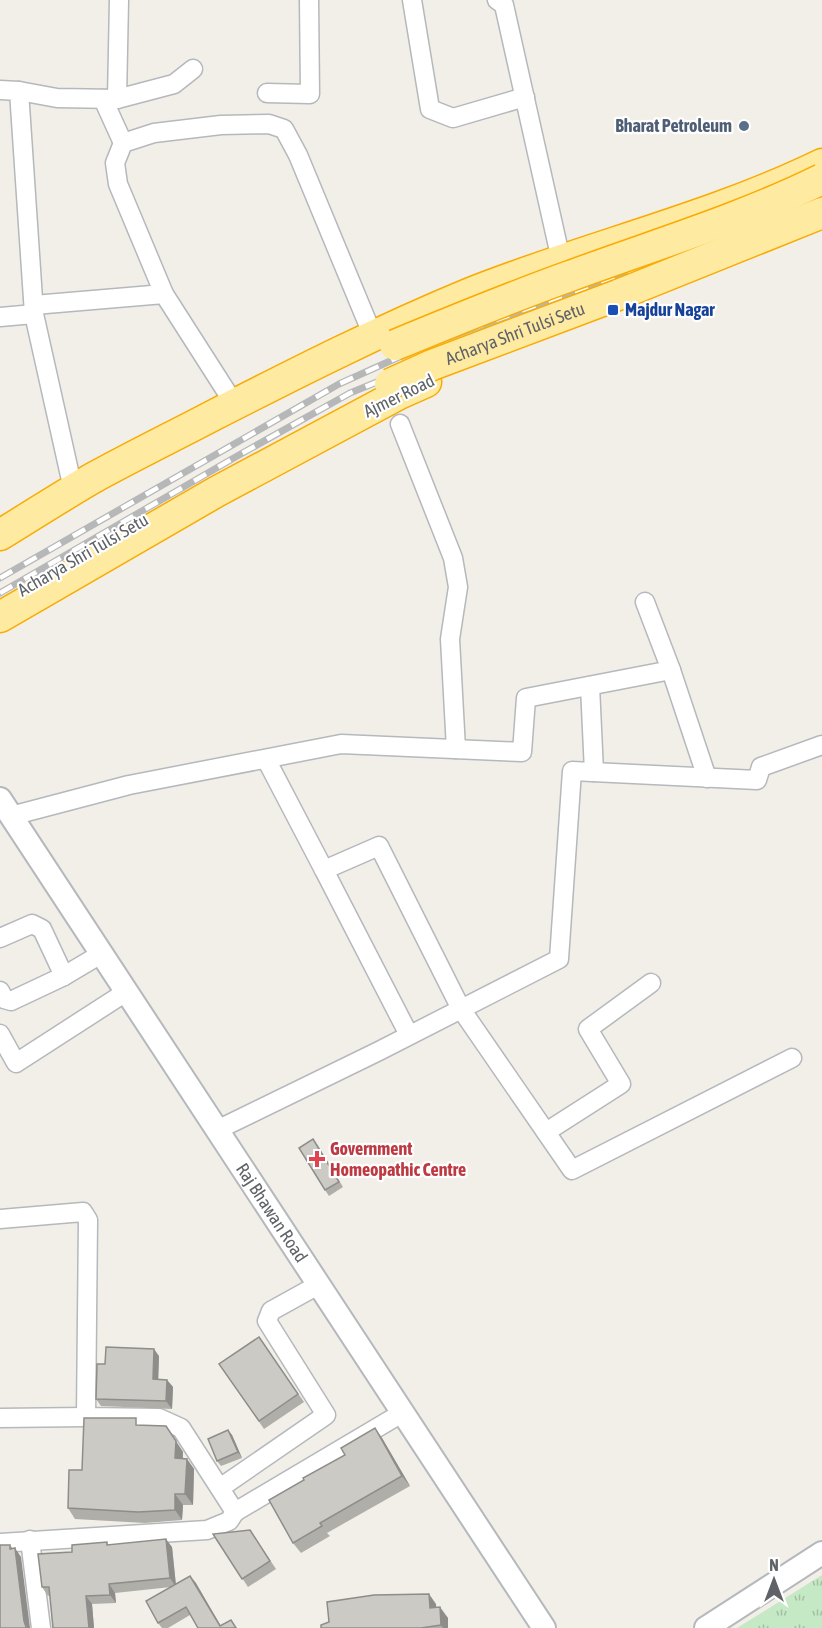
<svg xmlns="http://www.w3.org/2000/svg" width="822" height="1628" viewBox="0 0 822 1628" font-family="'Asap Condensed',sans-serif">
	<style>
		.grass { fill: url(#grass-tufts) }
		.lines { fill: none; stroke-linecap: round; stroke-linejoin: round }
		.minor-casing { stroke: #b5b8bc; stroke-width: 21 }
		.tertiary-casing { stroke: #b5b8bc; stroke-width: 26 }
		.trunk-casing { stroke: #f9ab00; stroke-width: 33 }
		.minor { stroke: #fff; stroke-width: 18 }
		.tertiary { stroke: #fff; stroke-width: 22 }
		.trunk { stroke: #feeaa1; stroke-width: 30 }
		.rail-casing { stroke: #b6b7b8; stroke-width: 7 }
		.rail { stroke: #fff; stroke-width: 4.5; stroke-dasharray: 14; stroke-linecap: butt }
		.trunk-bridge-casing { stroke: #f9ab00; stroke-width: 33; stroke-linecap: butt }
		.trunk-bridge { stroke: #feeaa1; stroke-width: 30 }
		.wall { fill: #afaea9 }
		.shaded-wall { fill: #8f8d8a }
		.building { fill: #cccac5; stroke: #8f8d8a; stroke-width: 1.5 }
		.service-dot { fill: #5c6f8a; stroke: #fff; stroke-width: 2 }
		.transit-dot { fill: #1a4fb4; stroke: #fff; stroke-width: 2 }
		.health-dot { fill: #e0444e; stroke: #fff; stroke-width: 2 }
		.labels { text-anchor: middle; stroke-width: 4.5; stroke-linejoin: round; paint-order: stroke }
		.service-label { font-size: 18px; font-weight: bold; fill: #4e5e75; stroke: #fff; text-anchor: end }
		.transit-label { font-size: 18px; font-weight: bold; fill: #164399; stroke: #fff; text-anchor: start }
		.street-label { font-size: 18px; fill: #5f6368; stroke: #fff }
		.health-label { font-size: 18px; font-weight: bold; fill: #be3a42; stroke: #fff; text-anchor: start }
	</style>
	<defs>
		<pattern id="grass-tufts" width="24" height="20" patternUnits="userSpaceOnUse" patternTransform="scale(1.5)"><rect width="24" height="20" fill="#c5e8c5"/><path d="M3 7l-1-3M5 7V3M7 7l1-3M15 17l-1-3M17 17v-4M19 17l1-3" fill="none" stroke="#a3c0a4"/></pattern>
	</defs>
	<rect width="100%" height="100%" fill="#f1efe8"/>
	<polygon class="grass" points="822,1575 822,1628 737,1628"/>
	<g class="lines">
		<defs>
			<g id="minor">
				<polyline points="412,0 430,109 453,118 525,97"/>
				<polyline points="497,0 504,5 561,260"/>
				<polyline points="0,90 19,91 34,314 71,480 76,490"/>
				<polyline points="19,91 57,98 117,99 119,0"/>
				<polyline points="267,93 310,94 309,0"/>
				<polyline points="103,99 123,143"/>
				<polyline points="117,99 174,84 193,69"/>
				<polyline points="164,294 118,184 115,163 123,143 154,133 221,125 269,124 284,129 298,155 373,336"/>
				<polyline points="34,305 164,294 235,405"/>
				<polyline points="0,317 34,314"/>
				<polyline points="400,424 453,558 458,587 450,639 456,749"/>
				<polyline points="671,670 707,778"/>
				<polyline points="590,686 594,772"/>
				<polyline points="266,759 324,870"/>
				<polyline points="11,816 129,785 341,744 522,752 526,698 671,670 645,602"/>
				<polyline points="0,938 32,924 42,929 64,976"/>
				<polyline points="0,991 4,999 11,1001 64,976 101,954"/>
				<polyline points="0,1034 16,1063 126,992"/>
				<polyline points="409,1035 324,870 379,846 461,1009 572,1170 792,1058"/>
				<polyline points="217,1130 379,1051 559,959 572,771 757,780 761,767 822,745"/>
				<polyline points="546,1132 621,1084 588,1029 651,983"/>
				<polyline points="0,1219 83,1212 88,1220 86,1417 159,1418 181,1428 235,1512 229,1521 207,1530 0,1543"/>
				<polyline points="0,1418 86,1417"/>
				<polyline points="220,1488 326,1415 267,1321 271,1311 318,1285"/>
				<polyline points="235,1512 402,1413"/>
				<polyline points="30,1540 41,1628"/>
			</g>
			<g id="tertiary">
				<path id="s1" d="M0,799L544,1628"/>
				<polyline points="706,1628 822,1553"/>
			</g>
			<g id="trunk">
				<path d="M0,535C31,516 62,496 93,478C133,456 174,436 214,415C298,372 381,330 468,294C585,247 709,219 822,164"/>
				<polyline points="0,617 216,492 399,394 426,382"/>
			</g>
		</defs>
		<use href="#minor" class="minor-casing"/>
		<use href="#tertiary" class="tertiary-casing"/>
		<use href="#trunk" class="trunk-casing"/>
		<use href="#minor" class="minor"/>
		<use href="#tertiary" class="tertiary"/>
		<use href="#trunk" class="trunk"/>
		<defs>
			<g id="rail">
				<polyline points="0,578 339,384 419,348 658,261 822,192"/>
				<polyline points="0,593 239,455 350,393 536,317 666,270 822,206"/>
			</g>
		</defs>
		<use href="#rail" class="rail-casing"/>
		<use href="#rail" class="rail"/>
		<defs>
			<g id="trunk-bridge">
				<path d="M395,345C453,321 511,297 570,276C654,245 741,219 822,179"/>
				<path id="s2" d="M390,384L432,365L618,295L822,213"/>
			</g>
		</defs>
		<use href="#trunk-bridge" class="trunk-bridge-casing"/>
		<use href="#trunk-bridge" class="trunk-bridge"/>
	</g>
	<g class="wall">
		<polygon points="317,1144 343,1187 329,1196 325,1190"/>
		<polygon points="259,1337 304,1402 264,1429 219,1364"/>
		<polygon points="159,1356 158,1379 167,1380 173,1387 172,1409 101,1406 96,1399 105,1364"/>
		<polygon points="141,1425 173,1437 183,1452 183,1458 187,1459 194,1469 193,1505 183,1505 182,1520 145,1523 75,1519 68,1508 82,1470"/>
		<polygon points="375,1428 382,1438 410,1486 327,1533 330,1536 301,1553 293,1543 304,1480 345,1455"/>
		<polygon points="228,1430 232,1435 242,1458 221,1466 217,1461"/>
		<polygon points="250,1530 276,1569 248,1587 213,1534"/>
		<polygon points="107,1542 108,1545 172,1547 176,1584 190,1576 220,1626 231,1620 237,1628 198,1628 190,1615 168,1628 162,1628 158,1623 171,1587 115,1593 116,1603 92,1604 94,1628 53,1628 50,1595 48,1596 42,1587"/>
		<polygon points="436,1604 436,1607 448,1618 448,1628 321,1628"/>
	</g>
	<g class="shaded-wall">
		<polygon points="154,1349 159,1356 158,1387 153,1379"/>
		<polygon points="167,1380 173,1387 172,1409 166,1401"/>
		<polygon points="166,1426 183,1452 182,1469 175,1458"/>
		<polygon points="375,1428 382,1438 410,1486 402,1476"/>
		<polygon points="228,1430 232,1435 242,1458 238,1452"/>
		<polygon points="187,1459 194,1469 193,1505 185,1494"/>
		<polygon points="175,1494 183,1505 182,1520 175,1510"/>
		<polygon points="166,1539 172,1547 176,1587 170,1578"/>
		<polygon points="10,1545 15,1552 15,1548 21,1557 30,1628 27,1628 24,1621"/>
		<polygon points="190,1576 196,1583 222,1628 221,1628"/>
		<polygon points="109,1584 115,1593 116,1603 110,1595"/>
		<polygon points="429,1594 436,1604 437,1618 430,1608"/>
		<polygon points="86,1596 92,1604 94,1628 89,1628"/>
		<polygon points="440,1607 448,1618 448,1628 443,1628 441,1625"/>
	</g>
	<g class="building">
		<polygon points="313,1139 339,1182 325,1190 299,1148"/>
		<polygon points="259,1337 298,1394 259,1421 219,1364"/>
		<polygon points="106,1347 154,1349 153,1379 167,1380 166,1401 96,1399 97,1364 105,1364"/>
		<polygon points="84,1418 136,1418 136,1425 166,1426 176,1441 175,1458 187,1459 185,1494 175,1494 175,1510 138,1512 68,1508 69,1470 82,1470"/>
		<polygon points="375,1428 402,1476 320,1523 322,1526 293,1543 269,1500 304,1480 303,1478 345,1455 341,1448"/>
		<polygon points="228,1430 238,1452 217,1461 208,1439"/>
		<polygon points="250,1530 270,1561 242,1579 213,1534"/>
		<polygon points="166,1539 170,1578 109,1584 110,1595 86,1596 89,1628 53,1628 49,1587 42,1587 38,1554 72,1552 72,1545 107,1542 107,1545"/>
		<polygon points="0,1545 10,1545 10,1549 15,1548 24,1621 26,1627 29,1628 0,1628"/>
		<polygon points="190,1576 220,1626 231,1620 236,1628 198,1628 186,1607 158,1623 146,1601"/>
		<polygon points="429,1594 430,1608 440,1607 441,1625 421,1628 321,1628 321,1625 329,1622 327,1602 374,1595"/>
	</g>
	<circle class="service-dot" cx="744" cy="126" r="6"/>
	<rect class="transit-dot" x="607" y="304" width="12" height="12" rx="3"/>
	<path class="health-dot" d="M314 1150h6v6h6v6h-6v6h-6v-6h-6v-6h6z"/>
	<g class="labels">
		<g class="service-label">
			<text x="732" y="132">Bharat Petroleum</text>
		</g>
		<g class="transit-label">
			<text x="625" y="316">Majdur Nagar</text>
		</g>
		<g class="street-label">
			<text dy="6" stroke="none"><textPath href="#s2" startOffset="135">Acharya Shri Tulsi Setu</textPath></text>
			<text transform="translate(399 396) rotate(-26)" y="6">Ajmer Road</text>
			<text transform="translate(83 555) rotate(-30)" y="6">Acharya Shri Tulsi Setu</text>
			<text dy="6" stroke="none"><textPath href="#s1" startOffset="495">Raj Bhawan Road</textPath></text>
		</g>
		<g class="health-label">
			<text x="330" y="1155">Government<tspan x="330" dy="21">Homeopathic Centre</tspan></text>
		</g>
	</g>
	<g transform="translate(774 1580)" stroke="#ffffff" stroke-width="4.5" paint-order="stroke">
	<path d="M0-4.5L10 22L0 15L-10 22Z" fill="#5f6368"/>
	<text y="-9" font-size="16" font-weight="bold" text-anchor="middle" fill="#5f6368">N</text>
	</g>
</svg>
